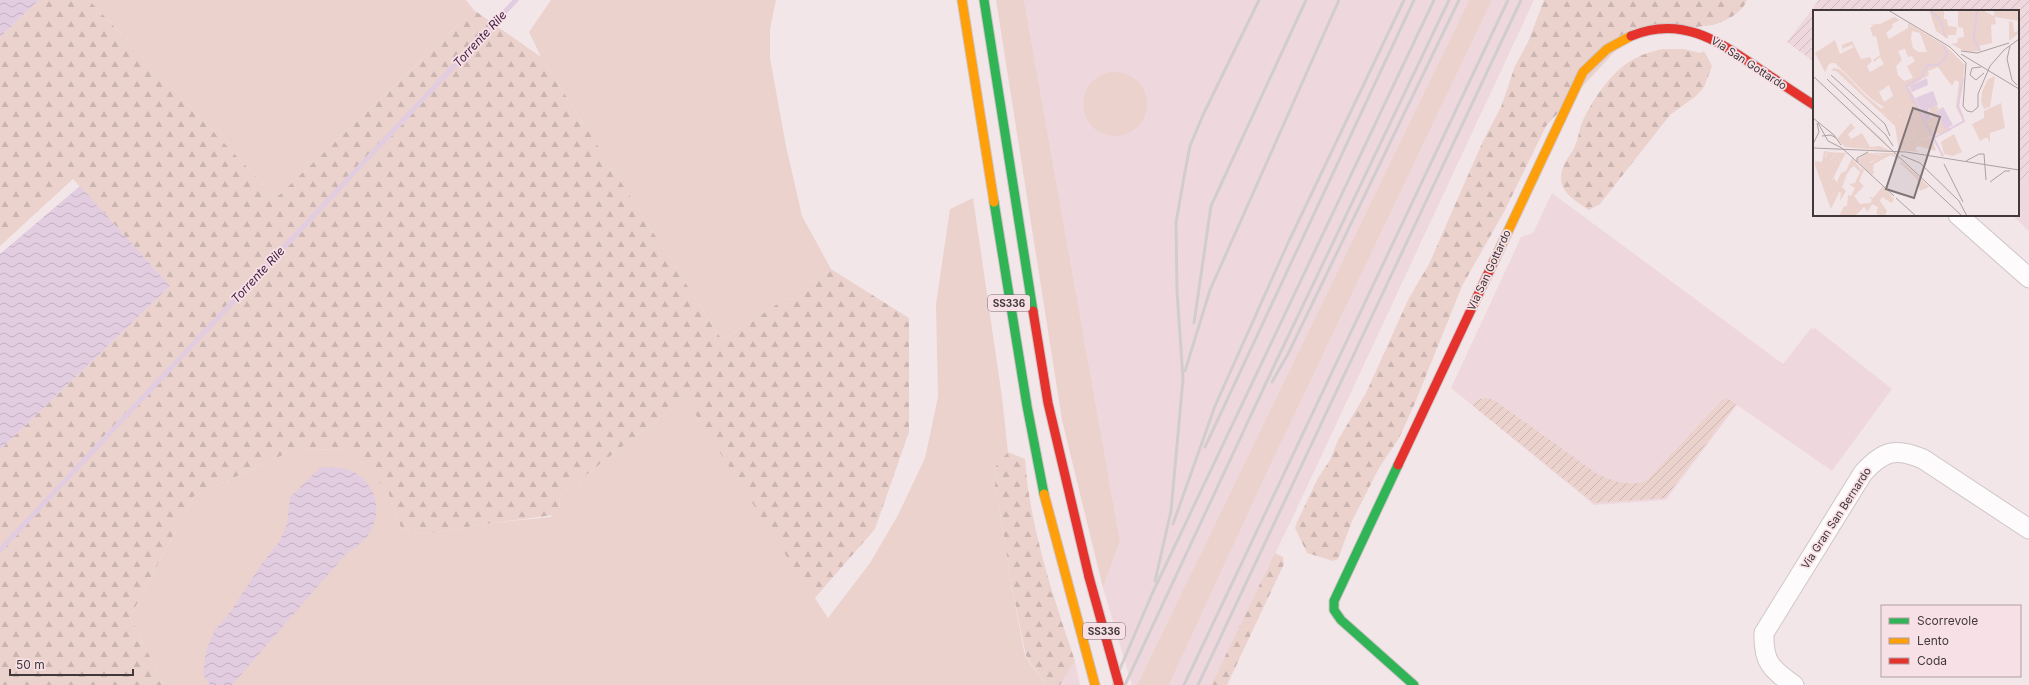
<svg xmlns="http://www.w3.org/2000/svg" width="2029" height="685" viewBox="0 0 2029 685" font-family="Inter,sans-serif">
	<style>
		.built { fill: #eed8dd }
		.industrial { fill: url(#industrial-furrows) }
		.grass { fill: #ebd2cd }
		.forest { fill: url(#forest-firs) }
		.garden { fill: url(#garden-furrows) }
		.water { fill: url(#water-waves) }
		.lines { fill: none; stroke-linecap: round; stroke-linejoin: round }
		.stream { stroke: #e2cce0; stroke-width: 5 }
		.street-casing { stroke: #cfc5c7; stroke-width: 21 }
		.fast-casing { stroke: #cfc5c7; stroke-width: 11 }
		.slow-casing { stroke: #cfc5c7; stroke-width: 11 }
		.jam-casing { stroke: #cfc5c7; stroke-width: 11 }
		.street { stroke: #fdfbfc; stroke-width: 19 }
		.fast { stroke: #30b455; stroke-width: 9 }
		.slow { stroke: #ff9f0a; stroke-width: 9 }
		.jam { stroke: #e5322d; stroke-width: 9 }
		.rail { stroke: #d1cdce; stroke-width: 3 }
		.jam-bridge-casing { stroke: #cfc5c7; stroke-width: 11; stroke-linecap: butt }
		.jam-bridge { stroke: #e5322d; stroke-width: 9 }
		.labels { text-anchor: middle; stroke-width: 3.5; stroke-linejoin: round; paint-order: stroke }
		.shield { fill: #f8e1e6; stroke: #786b6e; stroke-width: 1 }
		.shield-label { font-size: 10px; font-weight: bold; fill: #41383a }
		.street-label { font-size: 11px; fill: #41383a; stroke: #f8e1e6 }
		.water-label { font-size: 12px; font-style: italic; fill: #3c1a3e; stroke: #f8e1e6 }
		.inset-river { fill: none; stroke: #e2cce0; stroke-width: 2 }
		.inset-road { fill: none; stroke: #aca0a3; stroke-width: 1 }
		.view { fill: #7f7577; fill-opacity: 0.15; stroke: #7f7577; stroke-width: 2 }
		.inset-edge { fill: none; stroke: #41383a; stroke-width: 2 }
	</style>
	<defs>
		<pattern id="industrial-furrows" width="10" height="10" patternUnits="userSpaceOnUse"><rect width="10" height="10" fill="#eed8dd"/><path d="M-1 1l2-2M0 10L10 0M9 11l2-2" fill="none" stroke="#cdbabe"/></pattern>
		<pattern id="forest-firs" width="22" height="20" patternUnits="userSpaceOnUse"><rect width="22" height="20" fill="#ebd2cd"/><path d="M5 1l3.5 6h-7zM16 11l3.5 6h-7z" fill="#cbb5b1"/></pattern>
		<pattern id="garden-furrows" width="10" height="10" patternUnits="userSpaceOnUse"><rect width="10" height="10" fill="#ebd2cd"/><path d="M-1 1l2-2M0 10L10 0M9 11l2-2" fill="none" stroke="#cbb5b1"/></pattern>
		<pattern id="water-waves" width="16" height="10" patternUnits="userSpaceOnUse"><rect width="16" height="10" fill="#e2cce0"/><path d="M0 5q4-4 8 0t8 0" fill="none" stroke="#c3b0c1"/></pattern>
	</defs>
	<rect width="100%" height="100%" fill="#f3e6e9"/>
	<g class="built">
		<polygon points="1024,0 1469,0 1137,685 1132,685 1103,588 1120,541"/>
		<polygon points="1492,0 1534,0 1291,521 1211,685 1169,685 1269,468"/>
		<polygon points="2029,173 2029,231 2012,215 2018,215 2018,190"/>
		<polygon points="1552,193 1783,364 1811,328 1813,329 1815,328 1892,389 1832,471 1737,405 1666,500 1594,505 1451,388 1521,237 1533,233"/>
		<polygon points="1075,661 1080,685 1060,685"/>
	</g>
	<polygon class="industrial" points="1819,0 2029,0 2029,173 2018,190 2018,11 1814,11 1814,62 1787,42"/>
	<g class="grass">
		<polygon points="89,0 466,0 474,10 276,198"/>
		<polygon points="551,0 776,0 770,29 770,58 786,146 802,216 831,269 722,340 541,57 529,32"/>
		<polygon points="996,0 1024,0 1120,541 1103,588 1062,420"/>
		<polygon points="1469,0 1492,0 1269,468 1169,685 1137,685"/>
		<circle cx="1115" cy="104" r="32"/>
		<polygon points="973,198 1002,397 1008,452 996,466 995,486 1005,542 1010,578 1025,656 1046,685 164,685 130,617 194,496 296,449 349,450 388,492 402,530 425,534 492,523 551,517 559,507 560,495 685,398 828,618 870,563 898,515 925,458 938,397 936,304 950,209"/>
	</g>
	<g class="forest">
		<polygon points="39,0 89,0 276,198 474,10 541,57 722,340 831,269 909,318 909,432 875,529 814,599 685,398 560,495 559,507 554,515 492,523 425,534 402,530 388,492 349,450 296,449 194,496 130,617 164,685 0,685 0,450 170,286 73,179 0,246 0,37"/>
		<path d="M1544,0H1747C1743,12 1725,22 1713,25L1630,35L1546,126L1504,212L1462,286L1415,403L1399,438L1379,468L1352,521L1338,559L1333,561L1307,553L1295,528L1297,522L1318,478L1330,460L1338,440L1366,393L1409,298L1429,264L1483,141L1501,107L1515,66L1528,42Z"/>
		<path d="M1663,49H1684L1700,53L1704,51L1712,66L1704,87L1696,96L1670,115L1600,204L1589,210C1578,203 1562,194 1561,179C1560,165 1570,157 1575,146C1578,139 1579,132 1581,125C1589,105 1610,73 1629,62C1639,55 1652,51 1663,49Z"/>
		<path d="M1008,452L1025,459C1030,529 1053,595 1075,661L1060,685H1046L1026,656L1010,578L1005,542L995,486L996,466Z"/>
		<polygon points="1275,553 1283,557 1284,564 1227,685 1211,685"/>
	</g>
	<path class="garden" d="M1486,398L1494,400L1596,473C1611,481 1632,488 1647,480L1722,400L1727,398L1736,404L1665,498L1594,503L1472,405L1480,399Z"/>
	<g class="water">
		<polygon points="0,0 39,0 0,37"/>
		<polygon points="80,186 170,286 0,450 0,254"/>
		<path d="M321,467C329,468 341,467 349,470C377,481 385,514 366,538C361,544 351,550 345,555L232,685H210L203,674L206,651L215,630L230,612L263,562L279,542L287,524L290,497Z"/>
	</g>
	<g class="lines">
		<polyline class="stream" points="0,550 516,0"/>
		<defs>
			<g id="street">
				<polyline points="1958,215 2029,278"/>
				<path d="M1794,685C1771,669 1763,662 1764,633L1863,473C1883,451 1895,447 1923,459L2029,529"/>
			</g>
			<g id="fast">
				<polyline points="984,0 1033,311"/>
				<polyline points="994,202 1027,406 1044,494"/>
				<polyline points="1398,465 1334,601 1334,610 1341,620 1414,685"/>
			</g>
			<g id="slow">
				<polyline points="962,0 994,202"/>
				<polyline points="1494,261 1583,72 1607,49 1631,36"/>
				<polyline points="1044,494 1095,685"/>
			</g>
			<g id="jam">
				<path d="M1631,36C1682,15 1718,41 1758,68C1776,80 1795,93 1814,105"/>
				<polyline points="1033,311 1048,403 1089,577"/>
				<polyline points="1398,465 1494,261"/>
			</g>
		</defs>
		<use href="#street" class="street-casing"/>
		<use href="#fast" class="fast-casing"/>
		<use href="#slow" class="slow-casing"/>
		<use href="#jam" class="jam-casing"/>
		<use href="#street" class="street"/>
		<use href="#fast" class="fast"/>
		<use href="#slow" class="slow"/>
		<use href="#jam" class="jam"/>
		<g class="rail">
			<polyline points="1194,323 1211,206 1306,0"/>
			<polyline points="1185,371 1210,290 1339,0"/>
			<polyline points="1272,382 1288,354 1459,0"/>
			<polyline points="1205,447 1414,0"/>
			<polyline points="1173,524 1215,406 1288,243 1404,0"/>
			<polyline points="1155,581 1171,511 1183,379 1177,291 1176,223 1184,177 1190,146 1203,115 1259,0"/>
			<polyline points="1113,685 1152,594 1434,0"/>
			<polyline points="1125,685 1273,368 1449,0"/>
			<polyline points="1184,685 1508,0"/>
			<polyline points="1198,685 1521,0"/>
		</g>
		<defs>
			<polyline id="jam-bridge" points="1089,577 1119,685"/>
		</defs>
		<use href="#jam-bridge" class="jam-bridge-casing"/>
		<use href="#jam-bridge" class="jam-bridge"/>
	</g>
	<g class="labels">
		<g class="shield">
			<rect x="988" y="295" width="42" height="16" rx="3"/>
			<rect x="1083" y="623" width="42" height="16" rx="3"/>
		</g>
		<g class="shield-label">
			<text x="1009" y="307">SS336</text>
			<text x="1104" y="635">SS336</text>
		</g>
		<g class="street-label">
			<text transform="translate(1749 63) rotate(33)" y="4">Via San Gottardo</text>
			<text transform="translate(1489 270) rotate(-65)" y="4">Via San Gottardo</text>
			<text transform="translate(1836 518) rotate(-57)" y="4">Via Gran San Bernardo</text>
		</g>
		<g class="water-label">
			<text transform="translate(480 39) rotate(-47)" y="4">Torrente Rile</text>
			<text transform="translate(258 275) rotate(-47)" y="4">Torrente Rile</text>
		</g>
	</g>
	<g transform="translate(1813 10)">
		<rect width="206" height="206" fill="#f3e6e9"/>
		<path d="M31,48L34,54L32,61L71,98L54,85L22,53H18ZM20,58L26,59L34,66L53,86L69,99L67,100L79,112L84,103L87,107L101,104L105,113L100,117L102,129L92,132L106,142L86,140L82,116L23,61H19ZM0,66L70,130L80,141ZM182,66L177,97L171,99L168,91L169,82L175,69ZM127,110L132,118L136,117L138,120L128,125L126,123L120,126L115,115ZM141,124L149,142L140,146L131,144L128,132ZM119,127L123,141L105,136L104,131ZM11,141L17,142H14L12,146L19,153L23,152V150L17,151L22,144L25,145L27,153L30,148L18,173V185L23,180L16,194L2,155V151L9,152ZM57,143L70,146L57,152L58,160L62,161L59,165L45,152ZM39,148L48,159L47,162L41,156L38,158L26,176L24,172L28,163L33,161Z" fill="#ebd2cd"/>
		<path d="M116,0H131V9H134L135,16L144,17L143,25H135V29L123,21ZM145,0H169L181,6V0H205L206,11L182,7L183,14L178,15L179,33L166,36L168,41L153,42L138,34L144,33L145,28L151,27L150,18L145,17ZM81,7L87,10L79,14L80,17L73,23L76,29L95,18V13L133,36L152,55L146,96L151,107H148L143,97L146,72L142,70L139,76L125,57L115,61L116,65L96,77L113,110L119,107L116,98L124,96L126,99L124,101L127,110L115,115L120,126L104,131L105,136L102,139L92,132L102,129L100,117L105,113L101,104L88,107L84,103L85,109L79,112L67,100L71,97L59,89L32,61L30,56L34,54L31,48L16,54L12,62L2,43L22,30L27,44L41,37L39,35L29,39V35L39,31L48,49L57,47L59,51L54,56L57,62L59,61L71,54L67,47L61,52L60,50L67,45L63,26L60,27L57,18L61,15H55L67,14ZM99,21L107,23L114,42H105L100,38L98,28ZM92,39L95,47L99,46L102,51L94,56L100,68L91,71L85,65L83,56L89,50L85,41ZM76,75L80,86L71,92L66,82ZM196,11L200,12L201,22L206,21V23L196,31ZM188,93L192,118L177,123V133L174,127L167,131L159,114L171,108V101ZM38,113L42,118L35,124L38,129L49,123L57,137L67,136L78,141L32,137L24,129ZM14,142L33,143L27,153L25,145L22,144L17,150L23,149L22,154L13,150ZM53,143H81L88,151L78,145L61,154L59,163L56,154L70,145L57,143L45,152L44,150ZM89,152L98,160L116,177L107,181L104,169L87,153ZM49,158L51,160L46,171L51,176L41,186L47,194L57,193L59,190L56,187L60,188L70,176L81,189L79,193L69,187L67,191L74,201L72,206L63,204L65,197L59,194L55,201L57,204L51,197L42,206H26L31,196H34L35,185L38,186L42,178L36,174L42,173ZM34,165L29,177L33,181L27,191L28,183L26,182L18,199L16,194L23,181L18,185L15,177L21,168L26,176Z" fill="#ebd2cd" fill-rule="evenodd"/>
		<path d="M114,68L115,75L99,82L97,76ZM120,81L125,95L115,99L118,108L113,110L102,88ZM130,97L140,115L132,119L124,104V101Z" fill="#e2cce0"/>
		<path class="inset-river" d="M117,0L127,10M164,0L161,29L167,40M128,11L132,27M121,128L151,111L145,96L150,68M130,146L93,76L107,68L115,55H125L131,50L134,43L130,36"/>
		<path class="inset-road" d="M75,0L137,37M136,36L153,53L150,96L154,101L159,102L165,97V84L177,56L191,40L206,29M197,36L194,49L199,70L204,75M148,41L164,43L196,33M148,44L206,79M168,57L159,58L157,65L163,70L171,63M18,65L72,114L77,126M0,66L149,206M14,69L73,125L80,136M0,108L21,125L28,135M5,113L15,131L29,138L81,186M9,126L18,125L23,128M0,134L6,122L4,113M0,138L93,142L206,160M88,145L107,153L146,191L154,206M153,151L166,144H171L173,170M44,152V148L55,142M131,154L150,192M0,155V136M177,172L192,161H197M83,188L103,206"/>
		<path class="view" d="M100,98L127,107L101,188L73,179Z"/>
		<rect width="206" height="206" class="inset-edge"/>
	</g>
	<rect x="1881" y="605" width="140" height="72" fill="#f8e1e6" stroke="#af9da1"/>
	<rect x="1889" y="618" width="20" height="6" fill="#30b455" stroke="#af9da1"/>
	<text x="1917" y="625" font-size="12" fill="#41383a">Scorrevole</text>
	<rect x="1889" y="638" width="20" height="6" fill="#ff9f0a" stroke="#af9da1"/>
	<text x="1917" y="645" font-size="12" fill="#41383a">Lento</text>
	<rect x="1889" y="658" width="20" height="6" fill="#e5322d" stroke="#af9da1"/>
	<text x="1917" y="665" font-size="12" fill="#41383a">Coda</text>
	<path d="M10 669v6h123v-6" fill="none" stroke="#41383a" stroke-width="2"/>
	<text x="16" y="669" font-size="12" fill="#41383a" stroke="#f8e1e6" stroke-width="3" paint-order="stroke">50 m</text>
</svg>
